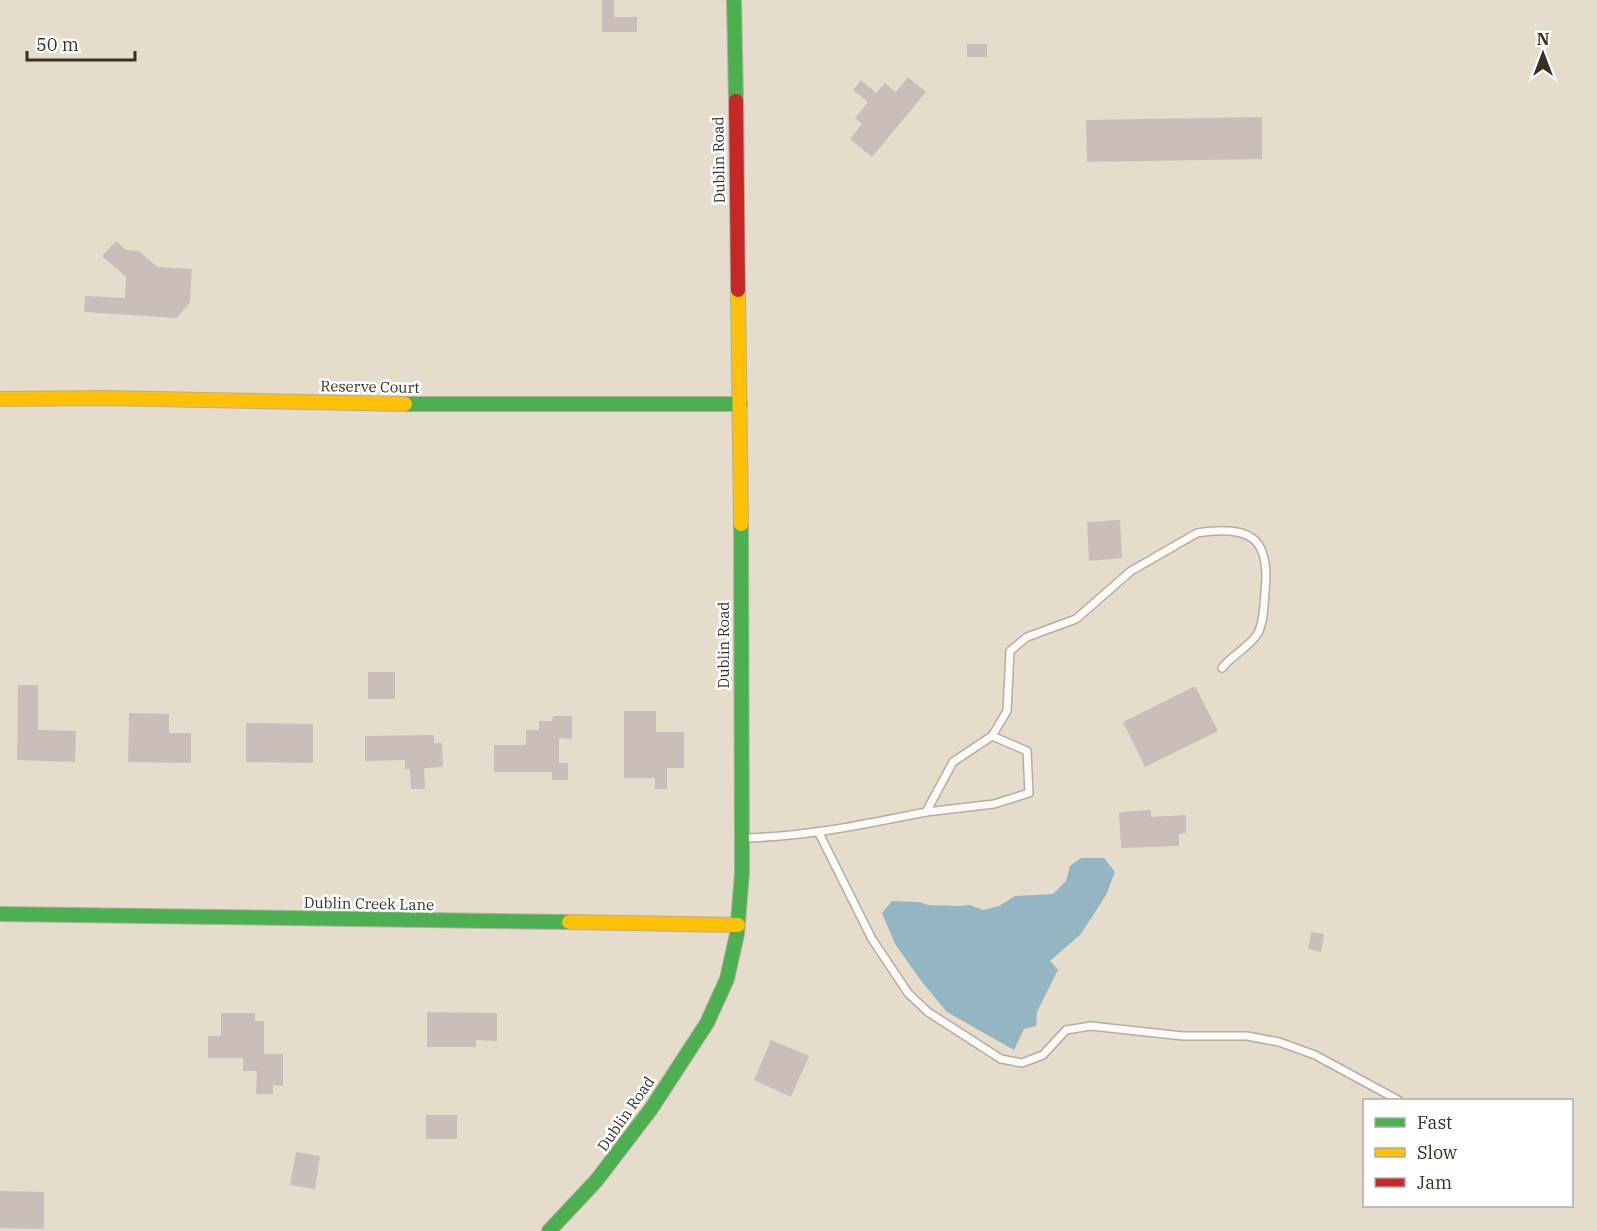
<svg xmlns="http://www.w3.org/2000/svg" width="1597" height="1231" viewBox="0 0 1597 1231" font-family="'IBM Plex Serif',serif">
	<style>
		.water { fill: #93b6c2 }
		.building { fill: #cbbdba }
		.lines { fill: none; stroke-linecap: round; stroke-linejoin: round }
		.lane-casing { stroke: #b4ada1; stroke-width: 10 }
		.fast-casing { stroke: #b4ada1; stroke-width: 16 }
		.slow-casing { stroke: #b4ada1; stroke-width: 16 }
		.jam-casing { stroke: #b4ada1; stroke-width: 16 }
		.lane { stroke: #fbfaf7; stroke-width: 7 }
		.fast { stroke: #4caf50; stroke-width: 14 }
		.slow { stroke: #ffc107; stroke-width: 14 }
		.jam { stroke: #c62828; stroke-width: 14 }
		.labels { text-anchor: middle; stroke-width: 5; stroke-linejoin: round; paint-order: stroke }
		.street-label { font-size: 15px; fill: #352f24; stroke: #fff }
	</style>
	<rect width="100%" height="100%" fill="#e6dccc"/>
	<polygon class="water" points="1081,858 1104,858 1115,872 1106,895 1081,934 1050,961 1058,970 1037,1012 1036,1026 1024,1029 1014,1050 947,1012 922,982 895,944 882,913 892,901 919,902 928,905 958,906 970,905 983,910 999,906 1015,896 1053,894 1066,881 1070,866"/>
	<g class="building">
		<polygon points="602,0 614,0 614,17 637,17 637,32 602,32"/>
		<rect x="967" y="44" width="20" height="13"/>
		<polygon points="908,77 926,92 872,157 850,139 862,124 855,118 868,102 853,90 861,80 876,93 885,83 896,92"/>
		<polygon points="1262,117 1262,159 1087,162 1086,120"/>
		<polygon points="116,241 126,250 139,251 157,267 192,269 190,302 177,318 84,312 85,296 125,298 126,277 102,256"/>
		<polygon points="1120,520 1122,558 1089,561 1087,522"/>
		<rect x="368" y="672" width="27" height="27"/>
		<polygon points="18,685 38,685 38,730 76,731 75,762 17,760"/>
		<polygon points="1195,686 1218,731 1145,767 1123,722"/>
		<polygon points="624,711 656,711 656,732 684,732 684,768 667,768 667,789 655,789 655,778 624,778"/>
		<polygon points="129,713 169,714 169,733 191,733 191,763 128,762"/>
		<polygon points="553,716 572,716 572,739 559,738 559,763 568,763 568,780 552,780 552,772 494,772 494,745 526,745 526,730 539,730 539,721 552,721"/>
		<polygon points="246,723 313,724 313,763 246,762"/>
		<polygon points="434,735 434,743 442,743 443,767 424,768 425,789 411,789 410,769 405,769 405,760 365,761 365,736"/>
		<polygon points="1151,810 1151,817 1186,815 1186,833 1179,834 1179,846 1121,848 1119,812"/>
		<polygon points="1311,932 1324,934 1321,952 1308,949"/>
		<polygon points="427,1012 497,1013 497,1041 476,1040 476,1047 427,1047"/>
		<polygon points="221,1013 255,1013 255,1021 264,1021 264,1054 283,1054 283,1086 273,1085 273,1094 256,1094 257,1071 243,1071 243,1058 208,1058 208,1036 221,1036"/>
		<polygon points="771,1040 809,1056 791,1097 754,1080"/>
		<rect x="426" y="1115" width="31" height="24"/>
		<polygon points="296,1152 320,1156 315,1189 290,1185"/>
		<polygon points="0,1191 44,1192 44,1229 0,1228"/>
	</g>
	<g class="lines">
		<defs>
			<g id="lane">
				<polyline points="926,812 994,804 1029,793 1027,751 992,736"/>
				<polyline points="819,833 872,939 908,993 928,1012 1001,1059 1022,1063 1043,1055 1066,1030 1091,1026 1183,1036 1247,1036 1279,1042 1315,1055 1398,1100"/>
				<path d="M744,838C806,837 865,824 926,812L953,762L992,736L1007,711L1010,651L1027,637L1076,619L1131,571L1197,533C1249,525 1271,536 1265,592C1264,605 1264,621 1258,633C1252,645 1232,655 1222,668"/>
			</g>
			<g id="fast">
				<polyline points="734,0 736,101"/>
				<polyline points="405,404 740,404"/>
				<polyline points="0,914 569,922"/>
				<polyline points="549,1231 596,1181 651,1109 707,1023 727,979 737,934 742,873 741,524"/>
			</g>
			<g id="slow">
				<polyline points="738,290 741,524"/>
				<polyline points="0,399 103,398 405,404"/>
				<polyline points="569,922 738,925"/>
			</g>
			<polyline id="jam" points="736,101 738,290"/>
		</defs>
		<use href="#lane" class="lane-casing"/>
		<use href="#fast" class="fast-casing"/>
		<use href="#slow" class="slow-casing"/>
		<use href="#jam" class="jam-casing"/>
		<use href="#lane" class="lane"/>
		<use href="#fast" class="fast"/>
		<use href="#slow" class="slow"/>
		<use href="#jam" class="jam"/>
	</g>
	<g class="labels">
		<g class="street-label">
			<text transform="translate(719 160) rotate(-91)" y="5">Dublin Road</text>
			<text transform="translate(370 387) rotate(1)" y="5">Reserve Court</text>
			<text transform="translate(724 645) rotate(-90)" y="5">Dublin Road</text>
			<text transform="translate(369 904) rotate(1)" y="5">Dublin Creek Lane</text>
			<text transform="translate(626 1114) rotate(-55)" y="5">Dublin Road</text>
		</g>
	</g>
	<rect x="1363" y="1099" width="210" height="108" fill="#ffffff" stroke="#aeaca7" stroke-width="1.5"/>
	<rect x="1375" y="1118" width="30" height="9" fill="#4caf50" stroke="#aeaca7" stroke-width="1.5"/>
	<text x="1417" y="1129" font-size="18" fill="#352f24">Fast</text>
	<rect x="1375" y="1148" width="30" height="9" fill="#ffc107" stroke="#aeaca7" stroke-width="1.5"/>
	<text x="1417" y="1159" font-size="18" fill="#352f24">Slow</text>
	<rect x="1375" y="1178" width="30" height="9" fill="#c62828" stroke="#aeaca7" stroke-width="1.5"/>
	<text x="1417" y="1189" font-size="18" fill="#352f24">Jam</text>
	<g transform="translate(1543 54)" stroke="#ffffff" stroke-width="4.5" paint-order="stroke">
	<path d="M0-4.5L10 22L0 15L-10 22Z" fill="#352f24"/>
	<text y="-9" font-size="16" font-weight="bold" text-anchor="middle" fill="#352f24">N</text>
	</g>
	<path d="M27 51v9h108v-9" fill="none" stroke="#352f24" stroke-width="3"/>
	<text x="36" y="51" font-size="18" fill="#352f24" stroke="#ffffff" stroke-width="4.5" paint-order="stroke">50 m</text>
</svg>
